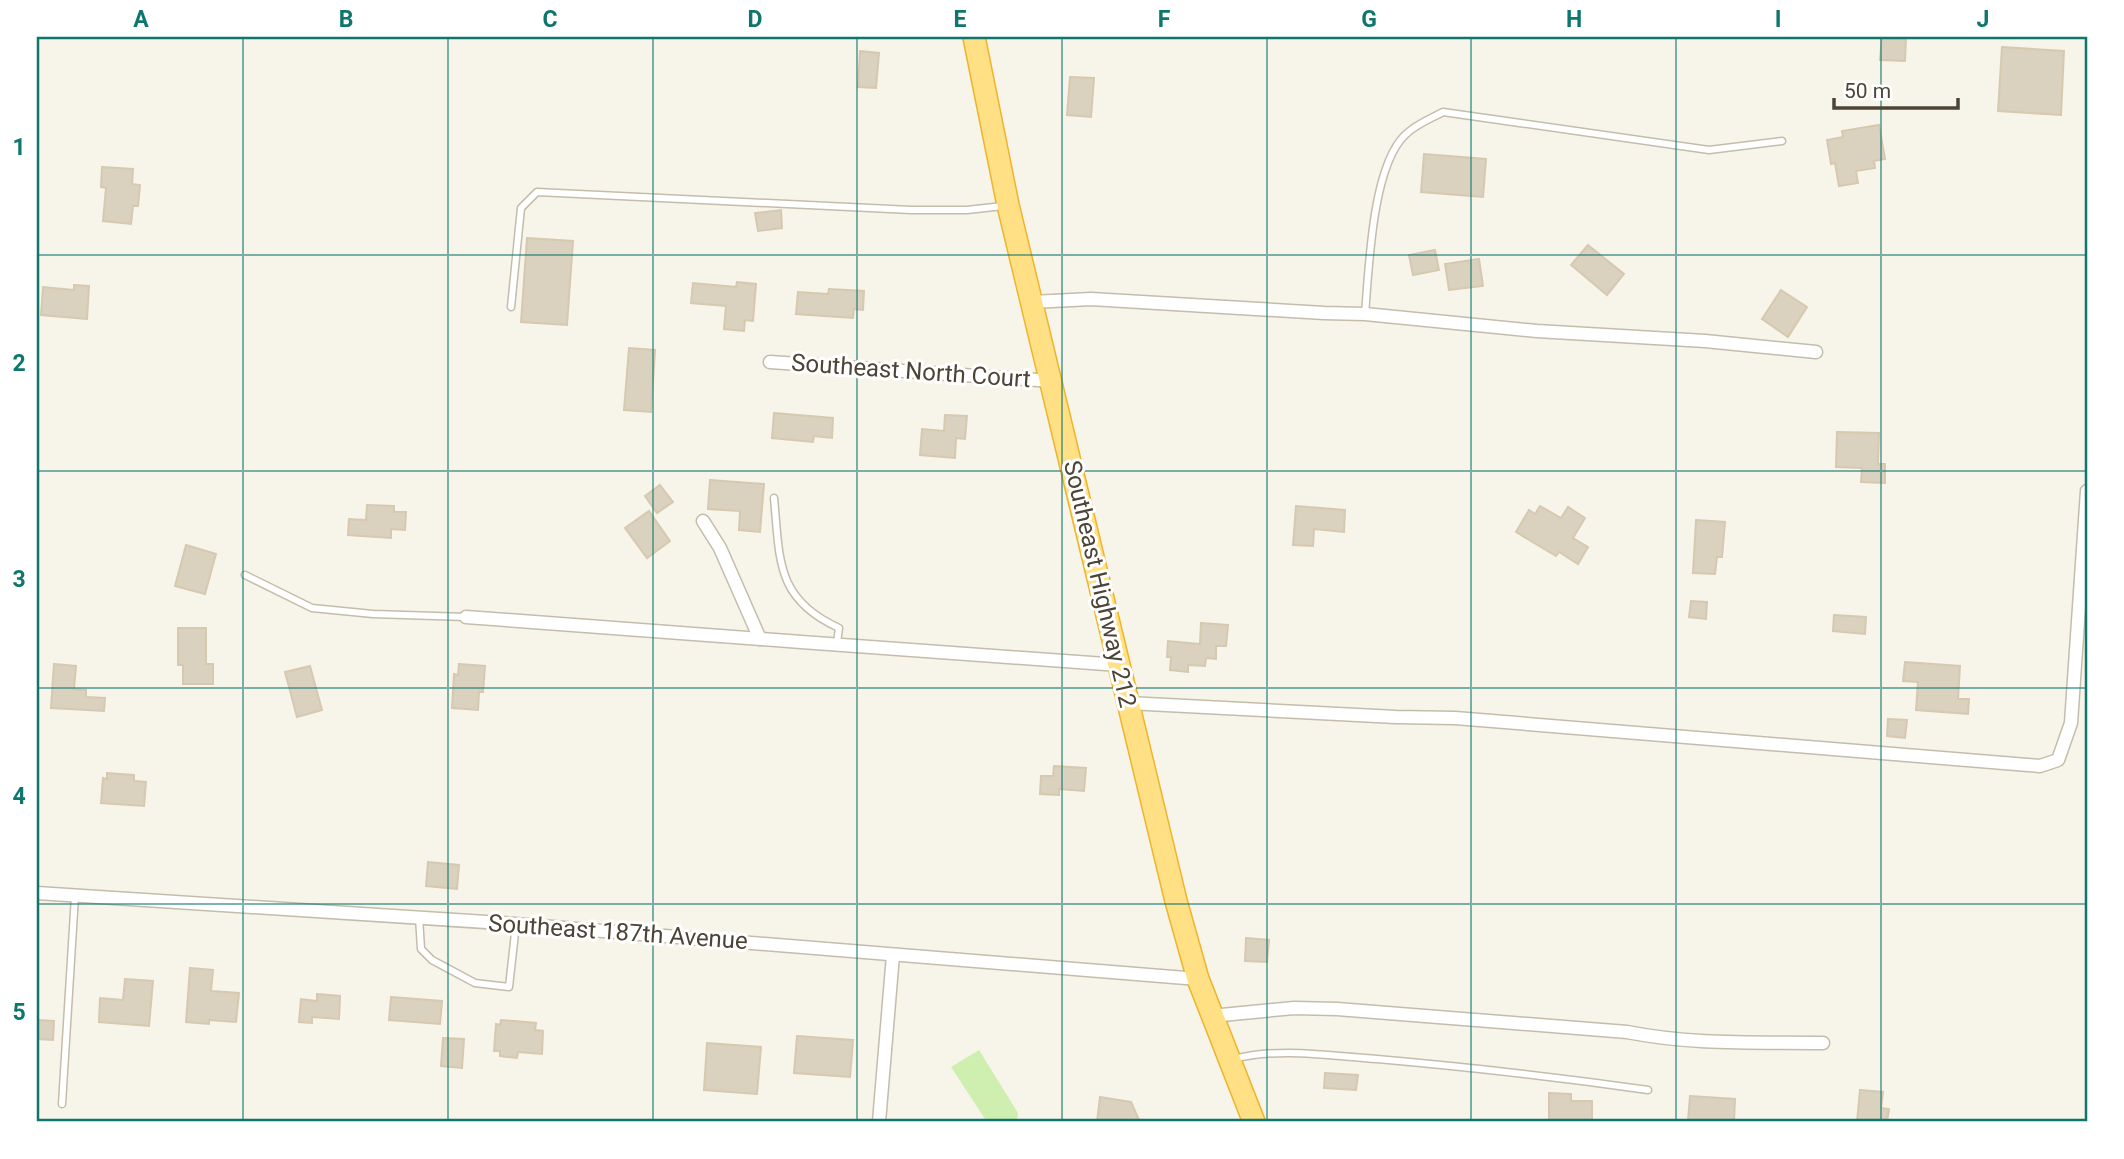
<svg xmlns="http://www.w3.org/2000/svg" width="2124" height="1159" viewBox="0 0 2124 1159" font-family="Roboto,sans-serif">
	<style>
		.green { fill: #ceefaf }
		.building { fill: #dad1be; stroke: #d6c9b0; stroke-width: 2 }
		.lines { fill: none; stroke-linecap: round; stroke-linejoin: round }
		.service-casing { stroke: #c4bdab; stroke-width: 9 }
		.minor-casing { stroke: #c4bdab; stroke-width: 15 }
		.trunk-casing { stroke: #efb42c; stroke-width: 24 }
		.service { stroke: #fff; stroke-width: 6 }
		.minor { stroke: #fff; stroke-width: 12 }
		.trunk { stroke: #ffe084; stroke-width: 21 }
		.grid { fill: none; stroke: #0f766e; stroke-width: 2; stroke-opacity: 0.55 }
		.labels { text-anchor: middle; stroke-width: 6; stroke-linejoin: round; paint-order: stroke }
		.street-label { font-size: 24px; fill: #4c4537; stroke: #fff }
		.neatline { fill: none; stroke: #0f766e; stroke-width: 2.5 }
		.grid-label { font-size: 23px; text-anchor: middle; font-weight: bold; fill: #0f766e }
	</style>
	<rect width="100%" height="100%" fill="#f7f4ea"/>
	<polygon class="green" points="979,1050 1018,1113 1017,1122 987,1122 951,1067"/>
	<g class="building">
		<polygon points="1882,37 1906,37 1905,61 1880,60"/>
		<polygon points="2002,47 2064,51 2061,115 1998,111"/>
		<polygon points="860,51 879,53 876,88 858,87"/>
		<polygon points="1070,77 1094,78 1091,117 1067,115"/>
		<polygon points="1879,125 1885,159 1874,161 1875,168 1856,171 1858,183 1839,186 1835,163 1831,164 1827,140 1843,137 1842,131"/>
		<polygon points="1424,154 1486,159 1483,197 1421,192"/>
		<polygon points="102,167 133,169 132,184 140,185 138,206 133,206 131,224 103,221 106,188 101,187"/>
		<polygon points="781,210 782,228 758,231 755,213"/>
		<polygon points="527,238 573,241 567,325 521,322"/>
		<polygon points="1588,245 1624,274 1607,295 1571,265"/>
		<polygon points="1435,250 1439,270 1413,275 1409,255"/>
		<polygon points="1479,259 1483,286 1449,290 1445,264"/>
		<polygon points="737,282 756,284 753,321 745,320 744,331 724,329 726,306 691,303 693,283 736,287"/>
		<polygon points="74,285 89,286 87,319 41,315 43,287 74,290"/>
		<polygon points="829,289 864,291 863,310 854,309 853,318 796,314 798,292 828,294"/>
		<polygon points="1781,290 1807,307 1788,337 1762,319"/>
		<polygon points="629,348 655,350 651,412 624,410"/>
		<polygon points="774,413 833,418 832,438 814,436 813,442 772,438"/>
		<polygon points="945,415 967,416 965,439 956,438 955,458 920,455 922,429 944,431"/>
		<polygon points="1837,432 1879,433 1878,464 1885,464 1885,483 1861,482 1862,468 1836,467"/>
		<polygon points="710,480 764,484 760,532 739,530 740,511 708,509"/>
		<polygon points="660,485 673,502 657,513 645,496"/>
		<polygon points="367,505 394,506 394,512 406,512 405,530 391,529 391,538 348,535 349,519 366,520"/>
		<polygon points="1296,506 1345,510 1344,532 1314,529 1313,546 1293,545"/>
		<polygon points="1540,506 1561,518 1568,507 1585,518 1573,538 1588,547 1578,564 1559,552 1556,556 1516,532 1529,510 1535,514"/>
		<polygon points="649,511 670,541 647,558 625,528"/>
		<polygon points="1696,520 1725,522 1722,557 1717,557 1715,574 1693,573"/>
		<polygon points="186,545 216,554 205,594 175,586"/>
		<polygon points="1691,601 1707,602 1706,619 1689,617"/>
		<polygon points="1834,615 1866,617 1865,634 1833,631"/>
		<polygon points="1201,623 1228,625 1226,646 1216,646 1216,659 1206,658 1205,666 1188,665 1188,672 1170,670 1171,657 1167,657 1168,641 1200,644"/>
		<polygon points="178,628 206,628 206,664 213,664 213,684 183,684 183,665 178,665"/>
		<polygon points="1905,662 1960,666 1958,699 1969,699 1968,714 1916,710 1918,682 1903,681"/>
		<polygon points="54,664 76,666 74,689 86,690 86,697 105,698 104,711 51,708"/>
		<polygon points="459,664 485,666 483,692 479,692 478,710 452,708 454,674 458,675"/>
		<polygon points="310,666 322,710 297,717 285,672"/>
		<polygon points="1888,719 1907,720 1905,738 1887,736"/>
		<polygon points="1054,766 1086,768 1084,791 1059,789 1059,795 1040,794 1041,776 1053,776"/>
		<polygon points="107,773 134,775 134,781 146,782 144,806 101,803 103,778 107,779"/>
		<polygon points="428,862 459,865 457,889 426,886"/>
		<polygon points="1246,938 1269,940 1267,962 1245,961"/>
		<polygon points="190,968 213,970 211,991 239,993 236,1022 209,1020 209,1024 186,1022"/>
		<polygon points="125,979 153,981 149,1026 99,1022 100,998 123,1000"/>
		<polygon points="317,994 340,996 339,1019 312,1017 312,1023 299,1022 301,999 317,1001"/>
		<polygon points="391,997 442,1001 440,1024 389,1020"/>
		<polygon points="37,1020 54,1021 53,1040 37,1039"/>
		<polygon points="501,1020 536,1023 535,1030 543,1031 542,1054 518,1052 517,1058 500,1056 500,1051 494,1051 496,1024 500,1025"/>
		<polygon points="797,1036 853,1040 850,1077 794,1073"/>
		<polygon points="443,1038 464,1039 462,1068 441,1066"/>
		<polygon points="707,1043 761,1047 757,1094 704,1090"/>
		<polygon points="1325,1073 1358,1075 1356,1090 1324,1088"/>
		<polygon points="1860,1090 1883,1092 1881,1108 1889,1109 1887,1122 1857,1122"/>
		<polygon points="1549,1093 1571,1094 1571,1101 1592,1101 1592,1121 1549,1122"/>
		<polygon points="1690,1096 1735,1099 1734,1122 1688,1121"/>
		<polygon points="1100,1097 1131,1102 1140,1122 1097,1122"/>
	</g>
	<g class="lines">
		<defs>
			<g id="service">
				<polyline points="511,307 521,208 537,192 911,210 967,210 1003,206"/>
				<path d="M1365,314C1369,268 1372,167 1405,135C1416,124 1430,119 1443,112L1709,150L1782,141"/>
				<path d="M774,498C780,559 775,599 839,628L837,643"/>
				<polyline points="245,575 312,608 373,614 466,617"/>
				<polyline points="419,917 421,949 432,960 475,983 509,987 516,924"/>
				<path d="M1234,1059C1280,1047 1330,1056 1377,1059C1468,1067 1557,1077 1648,1090"/>
				<polyline points="62,1104 75,896"/>
			</g>
			<g id="minor">
				<polyline points="1032,302 1091,299 1324,313 1365,314 1537,331 1705,341 1816,352"/>
				<polyline points="770,362 1052,381"/>
				<polyline points="703,521 720,548 760,639"/>
				<path d="M466,617C684,635 901,648 1119,665"/>
				<polyline points="1128,703 1396,717 1455,718 2040,766 2058,760 2071,723 2087,491"/>
				<polyline points="37,893 516,924 1198,979"/>
				<path d="M1211,1016L1294,1008L1337,1009L1627,1032C1692,1045 1757,1042 1823,1043"/>
				<polyline points="879,1122 893,955"/>
			</g>
			<polyline id="trunk" points="974,37 1008,205 1176,901 1198,979 1254,1122"/>
		</defs>
		<use href="#service" class="service-casing"/>
		<use href="#minor" class="minor-casing"/>
		<use href="#trunk" class="trunk-casing"/>
		<use href="#service" class="service"/>
		<use href="#minor" class="minor"/>
		<use href="#trunk" class="trunk"/>
	</g>
	<path class="grid" d="M243,37V1122M448,37V1122M653,37V1122M857,37V1122M1062,37V1122M1267,37V1122M1471,37V1122M1676,37V1122M1881,37V1122M37,255H2087M37,471H2087M37,688H2087M37,904H2087"/>
	<g class="labels">
		<g class="street-label">
			<text transform="translate(911 371) rotate(4)" y="8">Southeast North Court</text>
			<text transform="translate(1100 584) rotate(77)" y="8">Southeast Highway 212</text>
			<text transform="translate(618 932) rotate(4)" y="8">Southeast 187th Avenue</text>
		</g>
	</g>
	<rect width="2124" height="1159" fill="none" stroke="#ffffff" stroke-width="77"/>
	<path d="M1834 98v10h124v-10" fill="none" stroke="#4c4537" stroke-width="3.5"/>
	<text x="1844" y="98" font-size="21" fill="#4c4537" stroke="#ffffff" stroke-width="5" paint-order="stroke">50 m</text>
	<rect x="38" y="38" width="2048" height="1082" class="neatline"/>
	<g class="grid-label">
		<text x="141" y="27">A</text>
		<text x="346" y="27">B</text>
		<text x="550" y="27">C</text>
		<text x="755" y="27">D</text>
		<text x="960" y="27">E</text>
		<text x="1164" y="27">F</text>
		<text x="1369" y="27">G</text>
		<text x="1574" y="27">H</text>
		<text x="1778" y="27">I</text>
		<text x="1983" y="27">J</text>
		<text x="19" y="155">1</text>
		<text x="19" y="371">2</text>
		<text x="19" y="587">3</text>
		<text x="19" y="804">4</text>
		<text x="19" y="1020">5</text>
	</g>
</svg>
